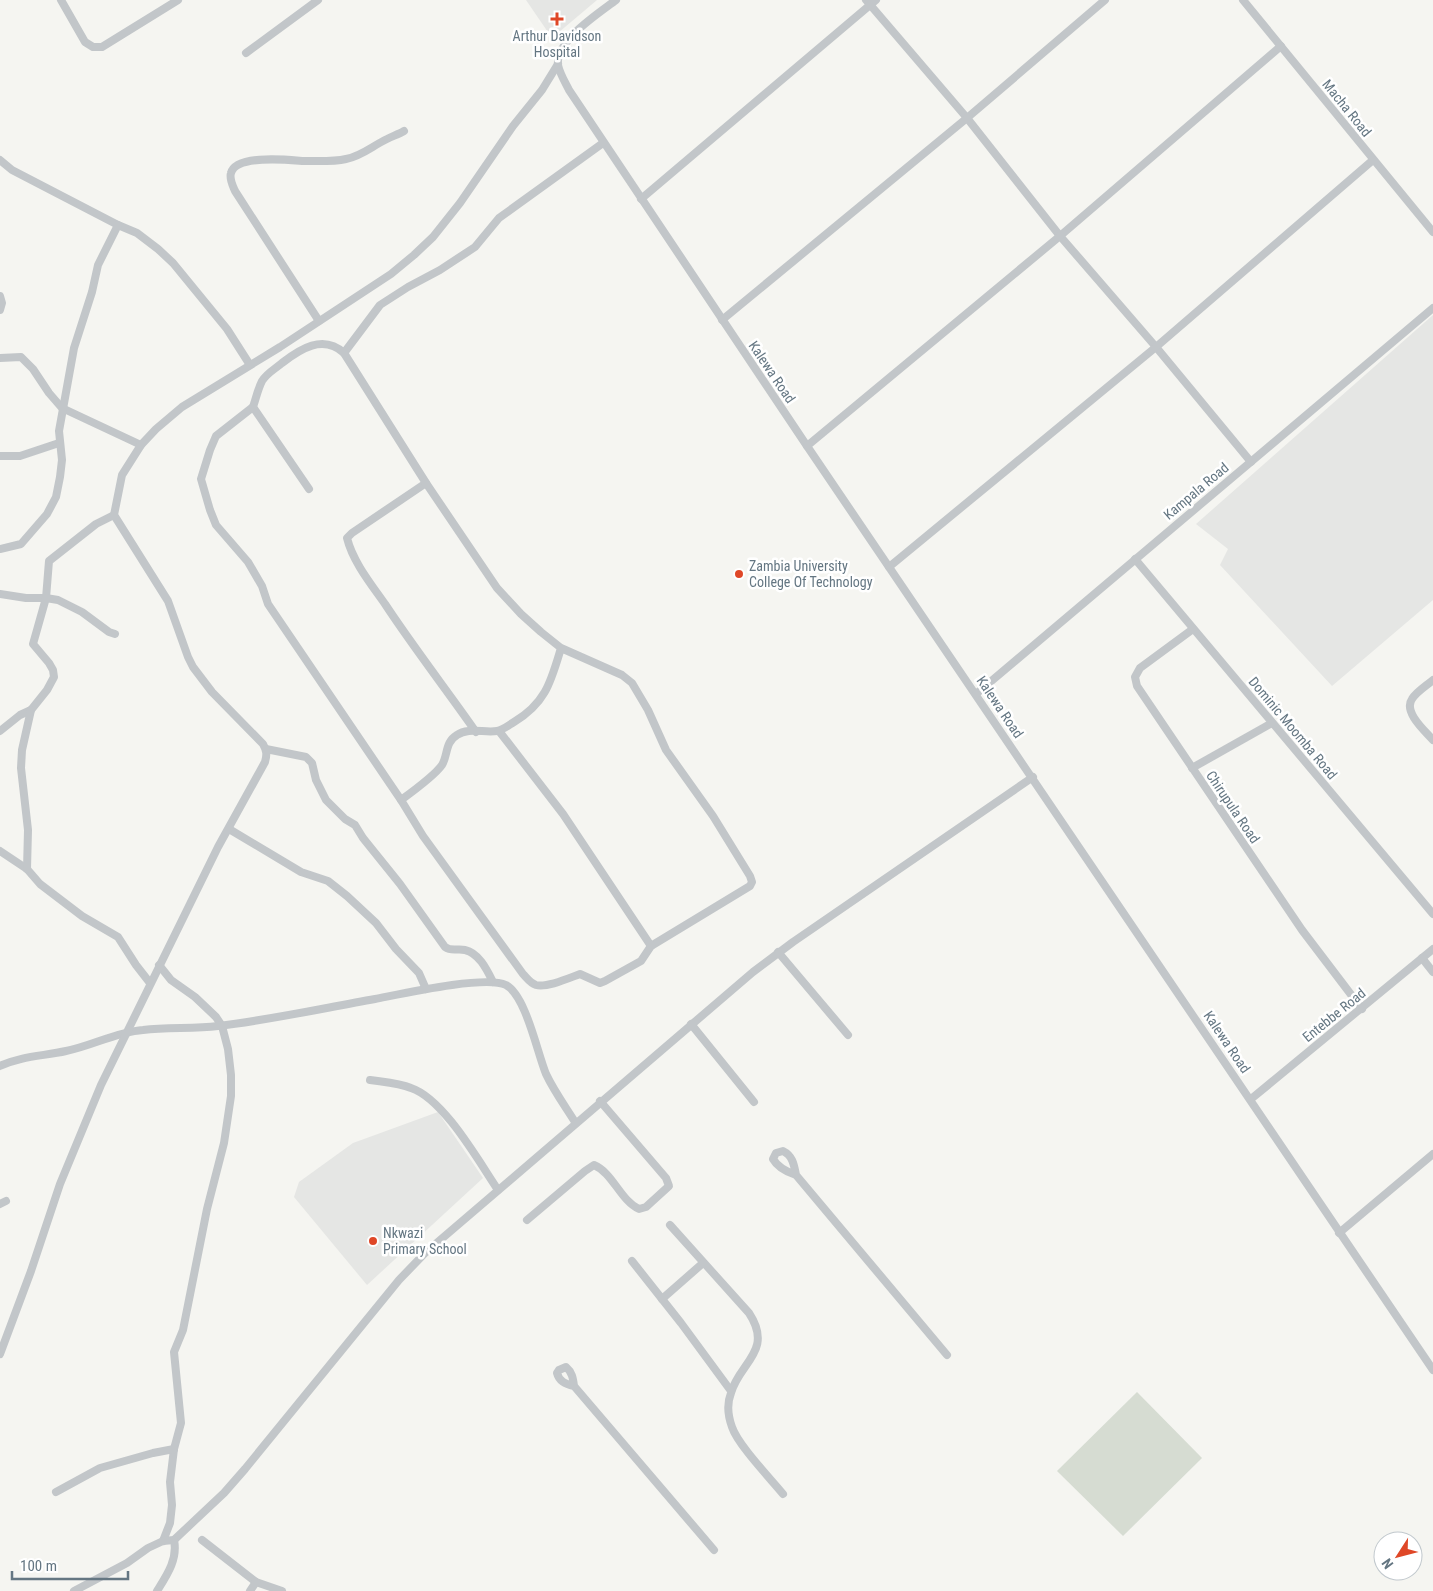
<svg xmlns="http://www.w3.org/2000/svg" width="1433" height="1591" viewBox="0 0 1433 1591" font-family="'Roboto Condensed',sans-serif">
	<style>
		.built { fill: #e5e6e4 }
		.green { fill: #d6dcd2 }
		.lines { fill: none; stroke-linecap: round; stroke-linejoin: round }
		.minor { stroke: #c2c6c9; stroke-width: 8 }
		.poi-dot { fill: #df4727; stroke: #fff; stroke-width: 2 }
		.labels { text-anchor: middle; stroke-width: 5; stroke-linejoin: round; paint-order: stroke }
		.poi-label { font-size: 14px; fill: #647682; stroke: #fff; text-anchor: start }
		.street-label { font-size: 14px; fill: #647682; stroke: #fff }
	</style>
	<rect width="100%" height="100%" fill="#f5f5f1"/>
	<g class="built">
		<polygon points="526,0 597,0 552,38"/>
		<polygon points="1433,315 1433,600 1332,686 1220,565 1228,549 1196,524"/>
		<polygon points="438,1112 483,1178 367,1285 294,1197 299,1182 353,1143"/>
	</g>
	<polygon class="green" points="1137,1392 1202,1458 1123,1536 1057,1471"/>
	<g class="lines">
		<g class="minor">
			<polyline points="61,0 85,42 93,47 102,47 178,0"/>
			<path d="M616,0C599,13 555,41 558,65C560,74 565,82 569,90L807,446L1433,1370"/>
			<polyline points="866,0 967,118 1060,236 1156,347 1251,462"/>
			<polyline points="1243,0 1433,232"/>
			<polyline points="246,53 318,0"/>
			<polyline points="0,160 12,170 118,225 137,233 158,249 173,263 227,329 250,365"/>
			<polyline points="641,199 876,0"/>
			<polyline points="0,296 2,303 0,310"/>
			<polyline points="722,320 967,118 1105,0"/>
			<path d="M319,321L235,191C233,186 229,179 231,173C236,154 289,160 304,161C317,161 333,162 346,159C362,156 372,146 387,139C393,136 399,134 404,131"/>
			<polyline points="0,358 21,357 33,369 49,393 62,408 141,445"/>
			<polyline points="253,407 216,436 210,450 201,479 210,510 216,525 248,562 262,586 268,604 401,800"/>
			<polyline points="807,446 1060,236 1281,46"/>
			<polyline points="0,456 20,456 59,443"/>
			<path d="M426,483L352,533L347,538C353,562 371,584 385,604C414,648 446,689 476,732"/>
			<path d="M309,489L253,407C256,398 258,389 262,381C267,373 275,369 282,363C300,349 323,334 344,353"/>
			<polyline points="0,549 21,544 47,514 56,497 60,477 62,460 59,431 74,348 92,292 98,265 118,225"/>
			<polyline points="1135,559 1433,914"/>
			<polyline points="889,567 1156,347 1373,160"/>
			<polyline points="0,594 26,598 46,598 49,561 96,524 114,515"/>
			<polyline points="1193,629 1140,668 1135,677 1137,686 1302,930 1362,1009"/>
			<path d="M561,648C551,681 546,703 514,722C509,725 503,730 497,731C484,733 468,727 457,735C445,742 448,755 442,765C435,775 412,792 401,800L423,836L523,974C527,978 530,983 536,985C547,988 569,978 580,974L600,983L605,981L641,961L651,946L750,886L752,882L750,876L713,816L666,750L648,710L632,683L622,675L561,648L541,632L521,614L497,588L426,483L344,353L380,305L408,287L440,270L475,247L499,218L603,143"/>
			<path d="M1433,680C1426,686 1416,692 1412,699C1403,712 1425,731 1433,740"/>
			<polyline points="976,694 1433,308"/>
			<polyline points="0,731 20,715 31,710 47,690 54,677 53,670 49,663 33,644 46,598 58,600 82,612 109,632 115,634"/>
			<polyline points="499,731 563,814 651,946"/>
			<path d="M266,749L306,757L312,763L316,780L326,800L345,819L355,825L363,838L400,884L445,947C452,952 457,948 465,950C479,953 487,970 493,982"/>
			<polyline points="1192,768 1272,723"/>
			<polyline points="229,829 301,872 328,881 347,896 376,923 396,949 419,973 426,989"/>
			<polyline points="0,851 27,869 40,884 82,916 118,937 136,965 150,983"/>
			<polyline points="27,869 28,830 21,768 22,750 31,710"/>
			<polyline points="778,952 848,1035"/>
			<polyline points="1422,958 1433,972"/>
			<polyline points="159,965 171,980 195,997 216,1017 222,1026 228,1049 231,1075 231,1096 224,1143 207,1209 183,1330 174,1352 181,1423 174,1449 170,1482 172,1505 170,1523 163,1541"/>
			<polyline points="691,1024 754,1102"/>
			<path d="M0,1066C21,1056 44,1056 66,1051C92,1046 116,1032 143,1030C168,1027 193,1029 218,1026C270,1020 324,1008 375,999C401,994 485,975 506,985C526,996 537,1052 546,1074C554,1091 565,1106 575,1122"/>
			<path d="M370,1080C383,1082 399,1083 411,1088C444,1099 479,1162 498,1190"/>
			<polyline points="1251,1099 1433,949"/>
			<path d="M796,1175C794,1165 793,1156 783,1151L776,1153L773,1159C778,1168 787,1172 796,1175L947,1355"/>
			<polyline points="0,1204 6,1201"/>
			<path d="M527,1220L585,1171L594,1165C613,1173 620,1200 639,1209L646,1207L669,1186L666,1178L600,1101"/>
			<path d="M670,1225L749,1313C774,1351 739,1363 731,1393C727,1403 728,1416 732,1427C738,1445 770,1478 783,1494"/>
			<polyline points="1339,1233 1433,1154"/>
			<polyline points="632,1261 681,1323 731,1391"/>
			<polyline points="662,1299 703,1263"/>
			<path d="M0,1354L31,1271L60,1184L101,1085L218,847L265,762C267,755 267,751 263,744L212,692L193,667L188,657L168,601L114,515L122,475L141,445L156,429L182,407L280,347L391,274L414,255L433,237L460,203L513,126L542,90L558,64"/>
			<path d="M574,1386C565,1384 559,1381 557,1373L559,1370L566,1367C572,1372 573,1378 574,1386L714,1550"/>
			<polyline points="56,1492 100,1468 153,1453 174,1449"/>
			<polyline points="202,1540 256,1582 282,1591"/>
			<polyline points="74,1591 127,1563 148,1548 163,1541 174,1540 224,1493 245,1469 399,1280 425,1253 753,972 793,942 1033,777"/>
			<path d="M157,1591C167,1575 178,1559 174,1540"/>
			<polyline points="250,1591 256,1582"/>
		</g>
	</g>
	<g class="poi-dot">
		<path d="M554.5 11.5h5v5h5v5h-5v5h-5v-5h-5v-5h5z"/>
		<circle cx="739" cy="574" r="5"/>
		<circle cx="373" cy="1241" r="5"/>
	</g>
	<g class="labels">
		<g class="poi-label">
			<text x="557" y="41" text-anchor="middle">Arthur Davidson<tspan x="557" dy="16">Hospital</tspan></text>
			<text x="749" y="571">Zambia University<tspan x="749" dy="16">College Of Technology</tspan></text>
			<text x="383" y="1238">Nkwazi<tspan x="383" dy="16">Primary School</tspan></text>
		</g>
		<g class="street-label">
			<text transform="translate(1347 108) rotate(51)" y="5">Macha Road</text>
			<text transform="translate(772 372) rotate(56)" y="5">Kalewa Road</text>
			<text transform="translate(1196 491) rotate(-40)" y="5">Kampala Road</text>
			<text transform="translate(1000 707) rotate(56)" y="5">Kalewa Road</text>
			<text transform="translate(1293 728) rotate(50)" y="5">Dominic Moomba Road</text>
			<text transform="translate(1233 807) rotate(56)" y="5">Chirupula Road</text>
			<text transform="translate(1334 1015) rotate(-39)" y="5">Entebbe Road</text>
			<text transform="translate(1227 1042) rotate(56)" y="5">Kalewa Road</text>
		</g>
	</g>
	<g transform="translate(1398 1556) rotate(234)"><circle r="24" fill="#ffffff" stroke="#c1c8cd"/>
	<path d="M0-4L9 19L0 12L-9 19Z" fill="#df4727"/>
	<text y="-8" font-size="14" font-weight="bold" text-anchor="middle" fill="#647682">N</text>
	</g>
	<path d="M12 1571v8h116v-8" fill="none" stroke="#647682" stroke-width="2.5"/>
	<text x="20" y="1571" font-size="15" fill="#647682" stroke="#ffffff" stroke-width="4" paint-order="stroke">100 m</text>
</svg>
